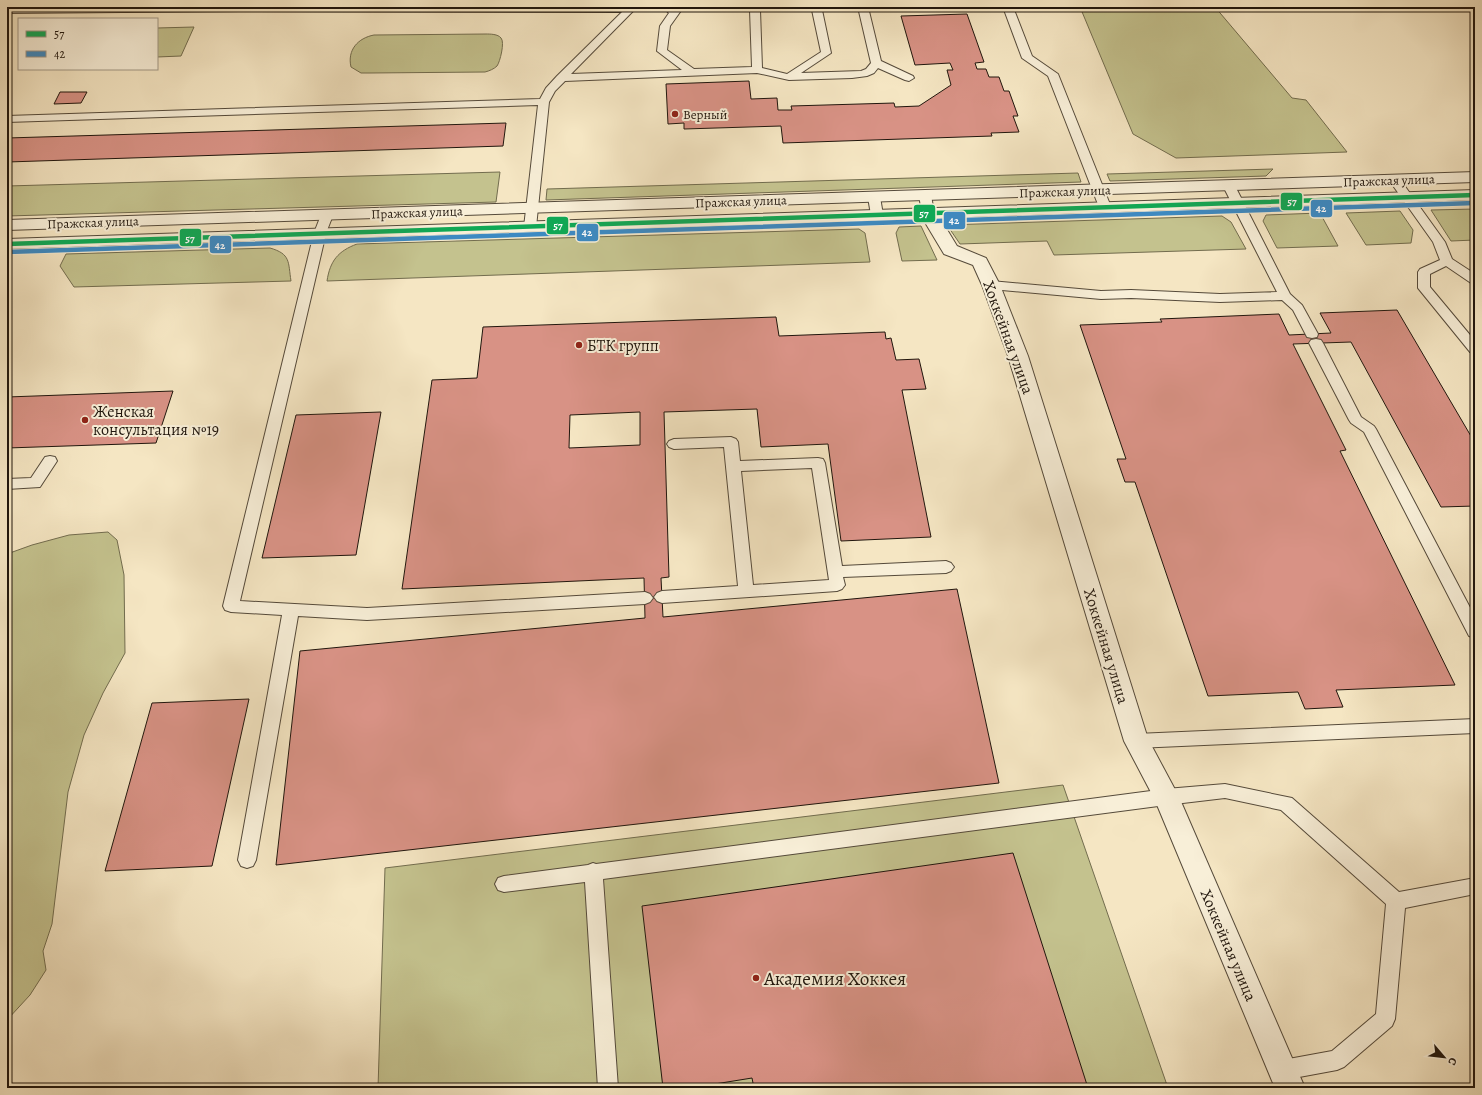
<svg xmlns="http://www.w3.org/2000/svg" width="1482" height="1095" viewBox="0 0 1482 1095" font-family="Alegreya,serif">
	<style>
		.green { fill: #c4c28e; stroke: #726c4e }
		.building { fill: #d89285; stroke: #20160d; fill-rule: evenodd }
		.lines { fill: none; stroke-linecap: round; stroke-linejoin: round }
		.service-casing { stroke: #554a3a; stroke-width: 2 }
		.minor-casing { stroke: #554a3a; stroke-width: 2 }
		.service { fill: #f8efd8; fill-rule: evenodd }
		.minor { fill: #f8efd8; fill-rule: evenodd }
		.bus-1-casing { stroke: #f8efd8; stroke-width: 6 }
		.bus-2-casing { stroke: #f8efd8; stroke-width: 6 }
		.bus-1 { stroke: #10a855; stroke-width: 4.5 }
		.bus-2 { stroke: #3d8ac2; stroke-width: 4.5 }
		.poi-dot { fill: #8f2418; stroke: #f8efd8; stroke-width: 1.5 }
		.labels { text-anchor: middle; stroke-width: 4; stroke-linejoin: round; paint-order: stroke }
		.far-poi-label { font-size: 13px; fill: #20160d; stroke: #f8efd8; text-anchor: start }
		.far-street-label { font-size: 13px; fill: #20160d; stroke: #f8efd8 }
		.street-label { font-size: 16px; fill: #20160d; stroke: #f8efd8 }
		.poi-label { font-size: 16px; fill: #20160d; stroke: #f8efd8; text-anchor: start }
		.near-poi-label { font-size: 19px; fill: #20160d; stroke: #f8efd8; text-anchor: start }
		.line-badge { stroke: #f8efd8; stroke-width: 1.5 }
		.badge-label { font-size: 11px; text-anchor: middle; font-weight: bold; fill: #fff }
	</style>
	<rect width="100%" height="100%" fill="#f5e6c3"/>
	<filter id="stains"><feTurbulence type="fractalNoise" baseFrequency=".005" numOctaves="4"/><feColorMatrix values="0 0 0 0 .2 0 0 0 0 .09 0 0 0 0 .02 0 0 0 .5 -.17"/></filter>
	<radialGradient id="worn" r=".72"><stop offset=".6" stop-color="#630" stop-opacity="0"/><stop offset="1" stop-color="#630" stop-opacity=".3"/></radialGradient>
	<g class="green">
		<polygon points="1080,7 1215,7 1292,98 1306,100 1347,152 1176,158 1133,134"/>
		<polygon points="194,27 181,56 157,57 157,28"/>
		<path d="M486,34C490,34 498,34 501,38C505,42 500,62 497,66C494,69 489,71 485,72L370,73H361L351,67C347,50 358,38 374,35Z"/>
		<polygon points="1273,169 1266,176 1110,181 1107,174"/>
		<polygon points="500,172 496,202 7,216 7,186"/>
		<polygon points="1078,173 1081,182 546,200 547,189"/>
		<polygon points="1475,209 1475,240 1451,241 1431,210"/>
		<polygon points="1400,211 1413,230 1411,243 1366,245 1346,213"/>
		<polygon points="1320,213 1338,246 1277,248 1263,221 1266,215"/>
		<polygon points="1222,216 1231,222 1246,249 1054,255 1047,241 960,244 947,225"/>
		<polygon points="921,226 937,260 902,261 896,233 899,227"/>
		<path d="M859,229L865,233L870,262L327,281C330,261 338,251 357,244Z"/>
		<path d="M270,248C291,254 288,262 291,281L74,287L60,266L66,254Z"/>
		<polygon points="108,532 117,540 124,575 125,653 103,693 84,735 68,792 52,924 43,951 46,970 30,995 7,1020 7,554 32,545 69,535"/>
		<polygon points="1063,785 1168,1088 378,1088 385,868"/>
	</g>
	<g class="building">
		<polygon points="967,14 984,62 975,63 977,69 986,69 989,77 999,77 1004,91 1009,91 1018,116 1013,116 1019,132 991,133 992,136 783,143 781,126 684,129 684,123 668,124 666,84 749,81 751,99 777,98 778,110 792,110 791,106 894,103 895,107 919,106 951,85 947,70 953,70 950,63 915,65 901,16"/>
		<polygon points="60,92 87,92 81,103 54,104"/>
		<polygon points="506,123 503,146 7,162 7,138"/>
		<polygon points="1397,310 1475,443 1475,506 1441,507 1351,342 1293,344 1346,450 1340,451 1455,685 1336,690 1343,707 1305,709 1298,692 1208,696 1135,482 1125,482 1117,459 1126,459 1080,325 1162,322 1160,319 1279,314 1289,335 1331,333 1320,313"/>
		<path d="M776,317L779,336L885,332L886,339L891,338L896,360L919,359L926,389L902,390L931,537L841,541L828,444L761,447L757,409L664,412L669,577L661,578L663,617L957,589L999,783L276,865L300,651L645,618L644,578L402,589L432,380L477,378L483,327ZM640,412V445L569,448L570,415Z"/>
		<polygon points="173,391 156,443 7,448 7,397"/>
		<polygon points="381,412 356,555 262,558 296,415"/>
		<polygon points="249,699 212,866 105,871 152,703"/>
		<polygon points="1013,853 1088,1088 754,1088 752,1078 690,1088 663,1088 642,906"/>
	</g>
	<g class="lines">
		<defs>
			<g id="service">
				<polygon points="7,7 637,7 571,74 682,70 657,51 660,26 669,13 662,7 674,7 680,12 670,26 667,50 694,69 752,67 750,10 755,7 760,10 762,68 787,74 821,52 812,10 817,7 822,10 831,53 801,73 861,71 866,69 871,63 858,7 868,7 881,61 913,76 914,78 909,81 905,80 878,68 874,73 867,76 852,78 789,80 757,73 565,81 555,91 549,102 536,227 534,230 526,230 524,227 538,105 7,122 7,116 540,99 546,88 557,76 622,12 240,11 7,13"/>
				<polygon points="1003,7 1013,7 1032,56 1058,74 1111,207 1109,209 1101,209 1099,207 1048,76 1022,58"/>
				<polygon points="1395,177 1399,178 1445,242 1452,259 1475,274 1475,284 1471,283 1446,266 1430,274 1430,287 1475,341 1475,353 1470,352 1418,288 1418,272 1420,269 1440,260 1433,242 1389,180 1391,178"/>
				<polygon points="1229,183 1233,184 1235,186 1290,294 1302,305 1318,334 1317,337 1312,338 1307,337 1293,310 1282,300 1220,302 1131,298 1101,299 991,289 987,288 985,285 987,282 991,281 1101,291 1131,290 1220,294 1277,292 1223,186 1225,184"/>
				<polygon points="925,192 929,193 931,195 934,213 932,215 924,215 922,213 919,195 921,193"/>
				<polygon points="874,194 878,195 880,197 883,215 881,217 873,217 871,215 868,197 870,195"/>
				<polygon points="327,211 331,213 333,215 326,233 240,601 367,608 645,592 650,594 653,598 650,602 645,604 367,620 298,616 256,860 253,866 247,868 241,866 238,860 282,615 231,612 225,610 223,606 314,233 321,215 323,213"/>
				<polygon points="1316,339 1321,340 1323,343 1361,417 1374,426 1376,429 1475,617 1475,638 1469,636 1364,432 1351,423 1349,420 1309,343 1311,340"/>
				<path d="M731,437L736,439L738,442L740,461L818,458L823,459L825,463L842,566L946,561L951,563L954,567L951,571L946,573L843,577L845,585L842,589L837,591L662,603L657,601L654,597L657,593L662,591L738,586L724,447L674,449L669,447L667,444L669,441L674,439ZM812,468L829,580L753,585L741,471Z"/>
				<polygon points="50,456 55,457 57,461 40,487 7,489 7,479 31,478 45,457"/>
				<polygon points="1475,719 1475,733 1136,748 1130,746 1128,741 1130,736 1136,734"/>
				<polygon points="1225,784 1292,798 1399,892 1475,878 1475,894 1405,908 1395,1019 1392,1026 1344,1067 1337,1070 1283,1080 1276,1077 1273,1070 1276,1063 1283,1060 1332,1051 1376,1014 1386,904 1281,810 1225,798 1166,805 603,879 618,1088 598,1088 585,882 504,892 498,890 495,884 498,878 504,876 588,865 593,863 596,864 1166,789"/>
			</g>
			<g id="minor">
				<polygon points="1475,172 1475,182 7,230 7,220"/>
				<polygon points="1475,190 1475,200 940,218 957,246 986,258 1000,285 1028,356 1148,739 1179,797 1305,1088 1275,1088 1155,800 1124,741 1008,356 982,285 973,265 944,254 923,219 7,249 7,239"/>
			</g>
		</defs>
		<use href="#service" class="service-casing"/>
		<use href="#minor" class="minor-casing"/>
		<use href="#service" class="service"/>
		<use href="#minor" class="minor"/>
		<defs>
			<polyline id="bus-1" points="7,244 1475,195"/>
			<polyline id="bus-2" points="7,252 1475,203"/>
		</defs>
		<use href="#bus-1" class="bus-1-casing"/>
		<use href="#bus-2" class="bus-2-casing"/>
		<use href="#bus-1" class="bus-1"/>
		<use href="#bus-2" class="bus-2"/>
	</g>
	<g class="poi-dot">
		<circle cx="675" cy="114" r="4"/>
		<circle cx="579" cy="345" r="4"/>
		<circle cx="85" cy="420" r="4"/>
		<circle cx="756" cy="978" r="4"/>
	</g>
	<g class="labels">
		<g class="far-poi-label">
			<text x="683" y="119">Верный</text>
		</g>
		<g class="far-street-label">
			<text transform="translate(1389 180) rotate(-2)" y="5">Пражская улица</text>
			<text transform="translate(1065 191) rotate(-2)" y="5">Пражская улица</text>
			<text transform="translate(741 201) rotate(-2)" y="5">Пражская улица</text>
			<text transform="translate(417 212) rotate(-2)" y="5">Пражская улица</text>
			<text transform="translate(93 222) rotate(-2)" y="5">Пражская улица</text>
		</g>
		<g class="street-label">
			<text transform="translate(1009 337) rotate(70)" y="6">Хоккейная улица</text>
			<text transform="translate(1107 646) rotate(73)" y="6">Хоккейная улица</text>
			<text transform="translate(1229 945) rotate(67)" y="6">Хоккейная улица</text>
		</g>
		<g class="poi-label">
			<text x="587" y="351">БТК групп</text>
			<text x="93" y="417">Женская<tspan x="93" dy="18">консультация №19</tspan></text>
		</g>
		<g class="near-poi-label">
			<text x="764" y="985">Академия Хоккея</text>
		</g>
	</g>
	<g class="line-badge">
		<rect x="1280" y="192" width="23" height="19" rx="4" fill="#10a855"/>
		<rect x="1310" y="199" width="23" height="19" rx="4" fill="#3d8ac2"/>
		<rect x="913" y="204" width="23" height="19" rx="4" fill="#10a855"/>
		<rect x="943" y="211" width="23" height="19" rx="4" fill="#3d8ac2"/>
		<rect x="546" y="216" width="23" height="19" rx="4" fill="#10a855"/>
		<rect x="576" y="223" width="23" height="19" rx="4" fill="#3d8ac2"/>
		<rect x="179" y="228" width="23" height="19" rx="4" fill="#10a855"/>
		<rect x="209" y="235" width="23" height="19" rx="4" fill="#3d8ac2"/>
	</g>
	<g class="badge-label">
		<text x="1292" y="205">57</text>
		<text x="1321" y="212">42</text>
		<text x="924" y="217">57</text>
		<text x="954" y="224">42</text>
		<text x="558" y="229">57</text>
		<text x="587" y="236">42</text>
		<text x="190" y="242">57</text>
		<text x="220" y="249">42</text>
	</g>
	<rect width="1482" height="1095" fill="none" stroke="#f5e6c3" stroke-width="24"/>
	<rect x="8" y="8" width="1466" height="1079" fill="none" stroke="#20160d" stroke-width="2"/>
	<rect x="12" y="12" width="1458" height="1071" fill="none" stroke="#20160d"/>
	<rect x="18" y="18" width="140" height="52" fill="#f8efd8" stroke="#a29887"/>
	<rect x="26" y="31" width="20" height="6" fill="#10a855" stroke="#a29887"/>
	<text x="54" y="38" font-size="12" fill="#20160d">57</text>
	<rect x="26" y="51" width="20" height="6" fill="#3d8ac2" stroke="#a29887"/>
	<text x="54" y="58" font-size="12" fill="#20160d">42</text>
	<g transform="translate(1444 1057) rotate(118)" stroke="#f8efd8" stroke-width="3" paint-order="stroke">
	<path d="M0-3L7 15L0 10L-7 15Z" fill="#20160d"/>
	<text y="-6" font-size="11" font-weight="bold" text-anchor="middle" fill="#20160d">С</text>
	</g>
	<rect width="100%" height="100%" filter="url(#stains)"/>
	<rect width="100%" height="100%" fill="url(#worn)"/>
</svg>
